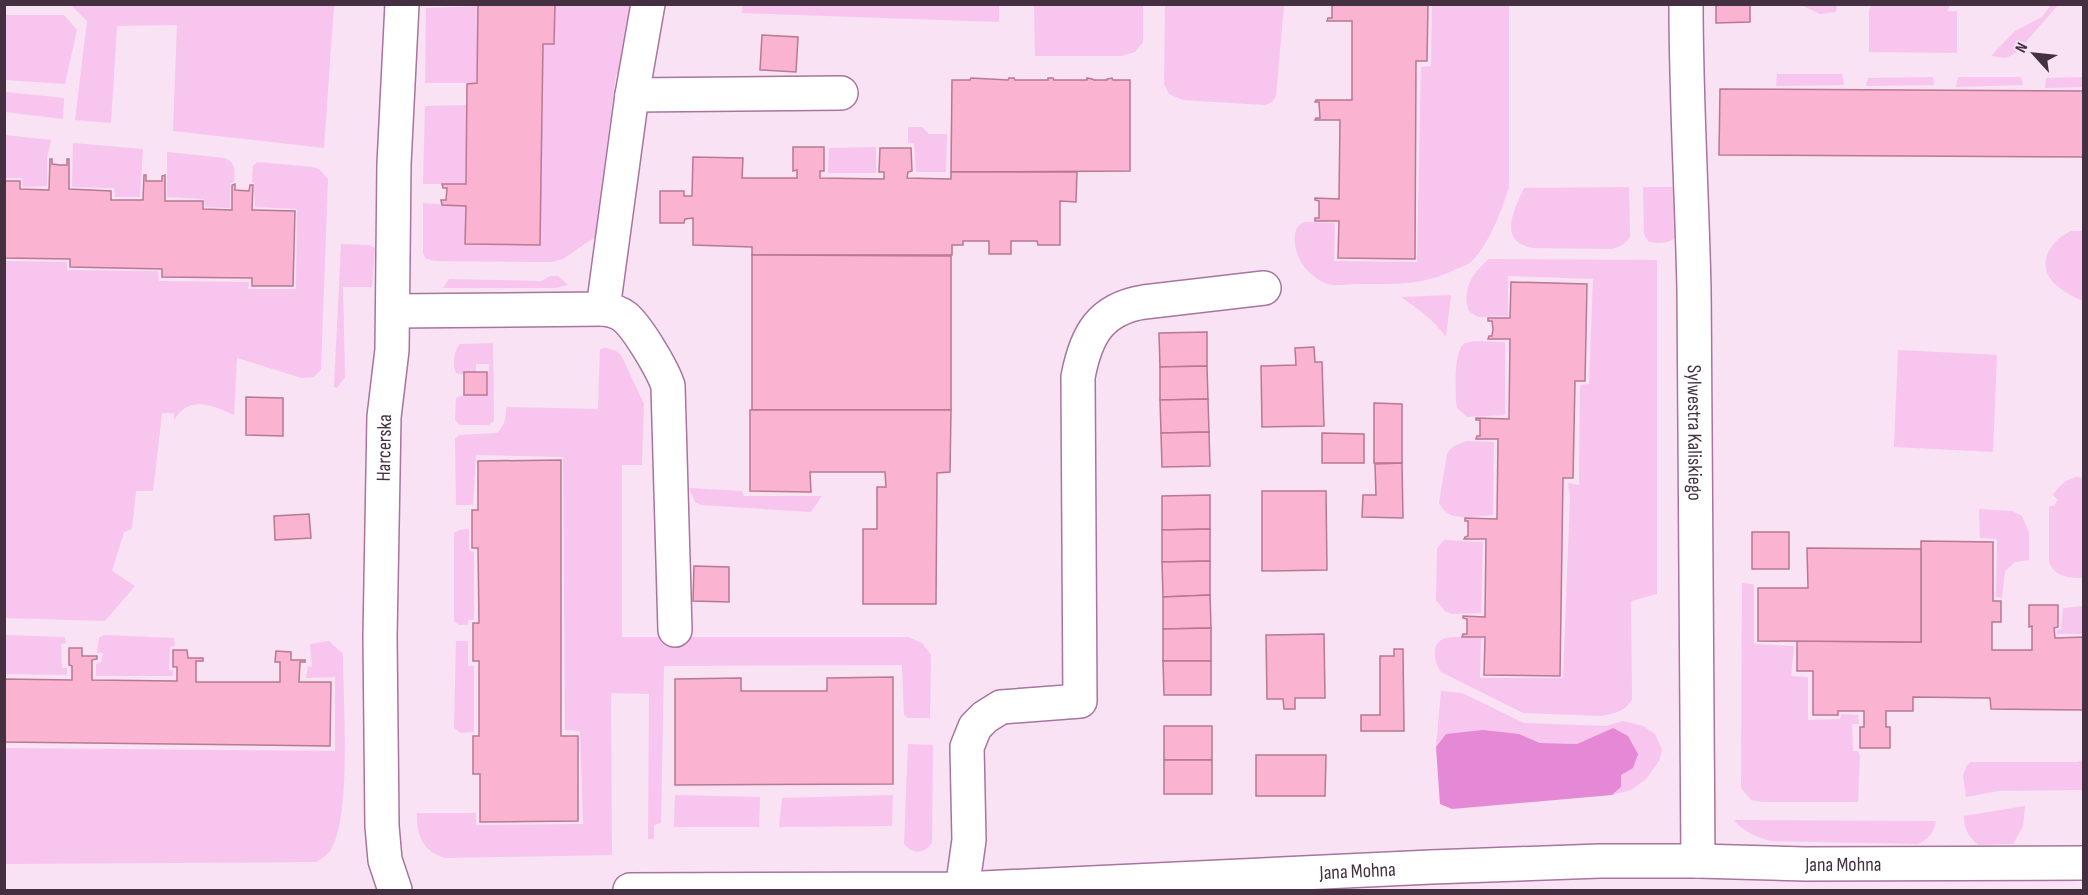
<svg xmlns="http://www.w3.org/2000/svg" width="2088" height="895" viewBox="0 0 2088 895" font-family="'Sofia Sans Condensed',sans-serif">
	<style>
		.green { fill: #f7c5ed }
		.forest { fill: #e588d5 }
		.building { fill: #fab3d0; stroke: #b77993; stroke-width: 1.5 }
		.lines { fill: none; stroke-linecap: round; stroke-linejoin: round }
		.street-casing { stroke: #a7759e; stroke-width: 36 }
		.street { stroke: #fff; stroke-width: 33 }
		.labels { text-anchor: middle; stroke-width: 4.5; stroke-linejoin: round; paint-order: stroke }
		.street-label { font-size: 20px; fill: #453041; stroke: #f8e2f3 }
	</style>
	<rect width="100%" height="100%" fill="#f8e2f3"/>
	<g class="green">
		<polygon points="743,4 999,5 999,22 742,13"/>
		<polygon points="71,5 334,5 324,148 173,131 177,25 117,26 111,123 75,120 87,21"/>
		<polygon points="555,5 634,5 621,70 616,75 595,237 563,259 551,262 434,261 425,258 423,253 423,203 466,206 465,244 540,245 543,44 554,43"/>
		<polygon points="1034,5 1143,5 1143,42 1135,52 1121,56 1035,56"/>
		<polygon points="1165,5 1284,5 1276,96 1272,102 1265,105 1183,100 1169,94 1164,84"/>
		<path d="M1432,5H1509V187C1501,212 1490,242 1472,261C1468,265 1461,267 1456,269C1423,286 1393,284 1357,284C1348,284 1334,287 1325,283C1310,276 1301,266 1296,250C1294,240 1293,227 1304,222L1335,223L1334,261L1417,262L1421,67L1431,66Z"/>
		<polygon points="1801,5 1837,5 1836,12 1820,14"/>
		<polygon points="1872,5 1950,5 1947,11 1957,11 1957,53 1869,52 1869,10"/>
		<polygon points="2051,5 2058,5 2017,52 2006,58 1991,56 2015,31 2042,17"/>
		<polygon points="478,6 477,83 425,83 426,8"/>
		<polygon points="4,15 64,15 77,30 65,84 5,80"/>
		<polygon points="1777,74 1842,74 1844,85 1776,86"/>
		<polygon points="1933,77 1934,85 1866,86 1868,78"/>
		<polygon points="1958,77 2021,77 2023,85 1956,87"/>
		<polygon points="2083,77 2083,87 2045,88 2046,78"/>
		<polygon points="5,92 64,98 63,119 5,112"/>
		<polygon points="467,105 466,184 423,184 425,106"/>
		<polygon points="908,127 922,127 929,134 947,134 946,172 916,172 914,143 908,143"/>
		<polygon points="5,135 51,140 47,158 47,186 23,187 22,178 5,178"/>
		<polygon points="73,143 143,149 140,197 115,197 114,188 72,187"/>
		<polygon points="876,147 876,173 828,173 829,148"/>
		<path d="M167,152L225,158C236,163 235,171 234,182L230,183V208L205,207L204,199L167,197Z"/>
		<path d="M257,162L313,167L319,169L328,179L321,369L314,377L302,378L237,358L234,415C212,405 189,395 174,420V413H162L153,491H136L132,529L124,532L112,571L135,586L105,621L5,618V261L67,262V270L158,271L159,281L249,282L248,289H296L297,209L255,207L254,183L252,182L253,166Z"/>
		<path d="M1629,187L1630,236C1626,244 1621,246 1612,249L1533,248C1497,242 1514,210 1524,188Z"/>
		<path d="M1643,187H1673L1679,236C1669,243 1660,245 1648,241L1644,234Z"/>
		<path d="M2071,231H2083V301C2074,297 2062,291 2055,284C2035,264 2050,241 2071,231Z"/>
		<polygon points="341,244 369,245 375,248 372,287 343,287 345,377 337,388 334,387"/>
		<path d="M1489,259L1657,260V594L1631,601L1632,699C1625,712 1615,713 1601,716L1523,713L1441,672C1434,662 1430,642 1446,638C1456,636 1470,638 1481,638L1480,678H1563L1570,497L1568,483L1579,485L1580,385L1589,384L1593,279L1508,276V316L1478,317L1469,311C1461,290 1473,272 1489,259Z"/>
		<polygon points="550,276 558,276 568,285 555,288 443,288 449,279 542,281"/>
		<path d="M1451,295L1446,337C1433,319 1418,309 1401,297Z"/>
		<path d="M1475,341L1505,342V415L1467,417L1457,408L1456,401C1456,388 1453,351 1465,343C1466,343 1474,341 1475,341Z"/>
		<path d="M493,343L494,421L488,425H460L455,420L456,398L464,395H487L489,364H476V372L464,375L456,373C452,365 454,350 460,344Z"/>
		<path d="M606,348L616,351L621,355L644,404L642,465H622V637H908L922,643L931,655L930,718H908L904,715L902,665L664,666L661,823L654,825V839H648L649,694L611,693L612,855L446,858C423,852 416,835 417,813H476V825L583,824L580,731L565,730L563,457L476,455L473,505H456L455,439L459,435L497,433C505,425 506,418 506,407L598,409L600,349Z"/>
		<polygon points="1898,350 1997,355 1993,452 1894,447"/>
		<path d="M1467,441L1494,442L1493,515C1475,516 1449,524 1439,503L1447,454C1451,446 1458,444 1467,441Z"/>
		<path d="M2076,477L2083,478V578C2069,578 2055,577 2049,562V506H2054L2058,500L2053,495C2059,486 2066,479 2076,477Z"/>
		<polygon points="689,488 742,491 744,496 822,496 811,512 701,505 695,502"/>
		<polygon points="1979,509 2012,511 2022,516 2029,533 2029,560 2015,562 2005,571 2002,598 1996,597 1997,539 1980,538"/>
		<polygon points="469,529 469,550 474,552 474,620 468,620 468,625 459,625 454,621 454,533 459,530"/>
		<polygon points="1444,540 1483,542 1481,613 1452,614 1445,611 1436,600 1437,549"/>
		<polygon points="1742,583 1754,584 1754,644 1794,646 1791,676 1808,677 1808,720 1840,719 1841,714 1858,715 1859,724 1852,724 1853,751 1858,751 1860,757 1858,802 1762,802 1751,800 1741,788"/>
		<polygon points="2083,606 2083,634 2057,634 2057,630 2061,629 2063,608"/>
		<polygon points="5,635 65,637 66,643 61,644 62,668 67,668 67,675 5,674"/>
		<polygon points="104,635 174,638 175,646 170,647 169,670 173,670 173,676 96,676 96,664 101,662 103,653 97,653 99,638"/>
		<path d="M329,641L343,654C343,696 352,819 330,851C327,855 321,859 316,862L5,864V748L335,751V677L306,678L308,666L312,667L310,644Z"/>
		<polygon points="456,641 468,641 468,666 474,666 474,732 461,733 454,728"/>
		<polygon points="1441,691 1462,693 1524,723 1606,726 1623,721 1643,726 1655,734 1662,750 1659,761 1646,779 1631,790 1612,795 1621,787 1613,728 1577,744 1540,743 1519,734 1446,734 1436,747"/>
		<path d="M908,744L933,745L932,842C925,854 913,855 904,844Z"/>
		<polygon points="2083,760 2083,790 1998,791 1966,797 1963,775 1967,765 1971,762 2077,762"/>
		<polygon points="675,795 760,797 759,827 674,827"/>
		<polygon points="893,795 892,826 779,827 782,798"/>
		<path d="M2025,806L2023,826L2013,844L1978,845C1968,836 1964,829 1964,816Z"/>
		<path d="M1734,820L1936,821C1934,832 1929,839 1918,844L1771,841C1756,837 1744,832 1734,820Z"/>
	</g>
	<polygon class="forest" points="1613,728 1628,736 1638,754 1633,768 1621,775 1621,787 1612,795 1452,809 1440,804 1436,747 1446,734 1483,730 1519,734 1540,743 1577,744"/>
	<g class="building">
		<polygon points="478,4 555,4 554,44 543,44 540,245 465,244 466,206 442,205 441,200 446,200 447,188 443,188 442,184 466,184 467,84 477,83"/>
		<polygon points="1332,4 1428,4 1427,61 1416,61 1415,259 1338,258 1339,221 1315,221 1315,218 1319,218 1319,201 1315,200 1315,198 1339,199 1340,120 1315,120 1316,118 1320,118 1319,102 1315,102 1316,100 1352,100 1352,21 1327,21 1328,18 1332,18"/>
		<polygon points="1716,4 1750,4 1750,22 1716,23"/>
		<polygon points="762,35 798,37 796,72 760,70"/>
		<polygon points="971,78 1008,80 1009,78 1014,78 1015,80 1048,80 1048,78 1053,78 1054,80 1087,80 1087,78 1092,79 1094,80 1107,80 1107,79 1112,78 1113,80 1130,80 1130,171 951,172 952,80 970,80"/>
		<polygon points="1720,89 2084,91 2084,157 1719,155"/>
		<polygon points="793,147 824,147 824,171 820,171 820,178 884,179 884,172 879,172 880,148 911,148 912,171 908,172 907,178 951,179 951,172 1077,172 1076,202 1060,201 1060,245 1038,245 1037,241 1011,241 1011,254 989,254 989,241 963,241 963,245 952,245 952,255 752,255 752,247 693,245 693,218 685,219 684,223 660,223 660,191 684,191 684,196 692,196 693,157 743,158 742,178 797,178 797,170 793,171"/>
		<polygon points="50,159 52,159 52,164 60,165 67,165 67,159 69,159 69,189 111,191 111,200 143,200 144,175 146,175 146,181 162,181 162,176 165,175 165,201 203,201 203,209 232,210 232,185 235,184 235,190 249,191 250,185 253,185 252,210 295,211 293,286 252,286 252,278 162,277 162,269 70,267 70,259 4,258 4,181 20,181 20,189 49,190"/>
		<polygon points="752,255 951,256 951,410 752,410"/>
		<polygon points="1511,282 1587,284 1585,381 1575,381 1573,478 1563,478 1560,676 1484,675 1485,637 1462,637 1463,634 1467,634 1467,619 1463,618 1463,616 1485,617 1486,539 1464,539 1465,537 1468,536 1468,521 1465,521 1465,518 1497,519 1498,439 1476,439 1477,436 1480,436 1480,420 1476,420 1476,418 1509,419 1510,339 1488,339 1489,336 1492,336 1493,329 1492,321 1488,321 1488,318 1510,318"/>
		<polygon points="1207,332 1207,366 1160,367 1159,333"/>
		<polygon points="1314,347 1315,362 1322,362 1324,426 1262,427 1261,366 1296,365 1295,348"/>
		<polygon points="1207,366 1208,399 1160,400 1160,367"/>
		<rect x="464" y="372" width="23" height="23"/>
		<polygon points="246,397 283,398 283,436 246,435"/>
		<polygon points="1208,399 1209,432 1161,433 1160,400"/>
		<polygon points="1374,403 1402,404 1402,463 1374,463"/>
		<polygon points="750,410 951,410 950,472 937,473 936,604 863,604 863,529 877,529 877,487 886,487 885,472 810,472 811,492 750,491"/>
		<polygon points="1209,432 1210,466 1162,467 1161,433"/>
		<polygon points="1322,433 1364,434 1364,463 1322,463"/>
		<polygon points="561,460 561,736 578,736 578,821 480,822 480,774 473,774 473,736 479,736 479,661 473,661 473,623 479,623 478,548 472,548 472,510 478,510 478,461"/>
		<polygon points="1402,463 1403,518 1362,517 1363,495 1376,495 1375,464"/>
		<polygon points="1262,491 1326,491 1327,570 1262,571"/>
		<polygon points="1210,495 1210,529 1162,530 1162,496"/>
		<polygon points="309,514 311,538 275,540 274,516"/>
		<polygon points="1210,529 1210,561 1162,562 1162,530"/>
		<rect x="1752" y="532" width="37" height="37"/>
		<polygon points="1921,541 1993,542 1993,601 2001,601 2001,622 1992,622 1992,650 2032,650 2032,626 2029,627 2029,605 2058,605 2058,627 2054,628 2055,638 2084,637 2084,710 1991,709 1990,698 1913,697 1913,711 1886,711 1886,727 1890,727 1890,748 1860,748 1860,727 1864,727 1864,711 1838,711 1838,715 1813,715 1813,671 1797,671 1797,641 1921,642"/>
		<polygon points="1807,548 1921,549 1921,642 1758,641 1758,588 1808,588"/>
		<polygon points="1210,561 1210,595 1163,597 1162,562"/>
		<polygon points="694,566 729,567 729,602 693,601"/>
		<polygon points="1210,595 1211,628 1163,629 1163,597"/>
		<polygon points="1211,628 1211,661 1163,661 1163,629"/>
		<polygon points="1324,634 1325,698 1295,698 1295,709 1284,709 1283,699 1267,699 1266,635"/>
		<polygon points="69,648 82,648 82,656 97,656 97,659 92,660 92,680 177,681 177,667 173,667 173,650 187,650 188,658 203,658 203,661 196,661 196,682 280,682 280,662 275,662 276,651 291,652 291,660 305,660 305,662 300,662 299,682 331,682 330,746 4,742 4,679 72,680 72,666 69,665"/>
		<polygon points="1394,649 1403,649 1404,731 1361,731 1361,715 1380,715 1380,656 1394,656"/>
		<polygon points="1163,661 1211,661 1211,695 1164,695"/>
		<polygon points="893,677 893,784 675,785 675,679 741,678 741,691 827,691 827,678"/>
		<rect x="1164" y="726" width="48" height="34"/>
		<polygon points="1256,755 1326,755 1325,796 1256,796"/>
		<rect x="1164" y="760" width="48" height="34"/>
	</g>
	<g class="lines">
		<defs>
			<g id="street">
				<path id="s1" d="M1686,4C1686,100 1692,195 1694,290C1696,480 1696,670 1698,861"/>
				<polyline points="632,95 841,93"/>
				<path d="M603,309C611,310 619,312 625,317C638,328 663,370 668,386L675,630"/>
				<polyline points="393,311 603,309 632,95 648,4"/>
				<path id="s2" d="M395,890L385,860L382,826L380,637L384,417L392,350L394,164L402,4"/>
				<path id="s3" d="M630,890L962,889L1431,867L1600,861H1698L1805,864L2084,863"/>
				<path d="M962,890L969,840L967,747L975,727L985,717L1001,707L1080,701L1078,377C1086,335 1100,309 1144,302L1264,288"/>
			</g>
		</defs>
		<use href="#street" class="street-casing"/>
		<use href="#street" class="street"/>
	</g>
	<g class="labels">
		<g class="street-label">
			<text dy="7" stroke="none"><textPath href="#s1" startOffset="429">Sylwestra Kaliskiego</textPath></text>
			<text dy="7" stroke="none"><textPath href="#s2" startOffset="444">Harcerska</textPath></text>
			<text dy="7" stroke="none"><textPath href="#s3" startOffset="1214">Jana Mohna</textPath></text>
			<text dy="7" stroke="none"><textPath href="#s3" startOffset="728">Jana Mohna</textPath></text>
		</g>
	</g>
	<rect width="2088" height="895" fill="none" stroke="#453041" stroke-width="12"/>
	<g transform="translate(2034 54) rotate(297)" stroke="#f8e2f3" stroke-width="4.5" paint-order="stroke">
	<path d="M0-4.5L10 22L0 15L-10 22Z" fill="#453041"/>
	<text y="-9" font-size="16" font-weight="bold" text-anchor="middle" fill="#453041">N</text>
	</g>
</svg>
